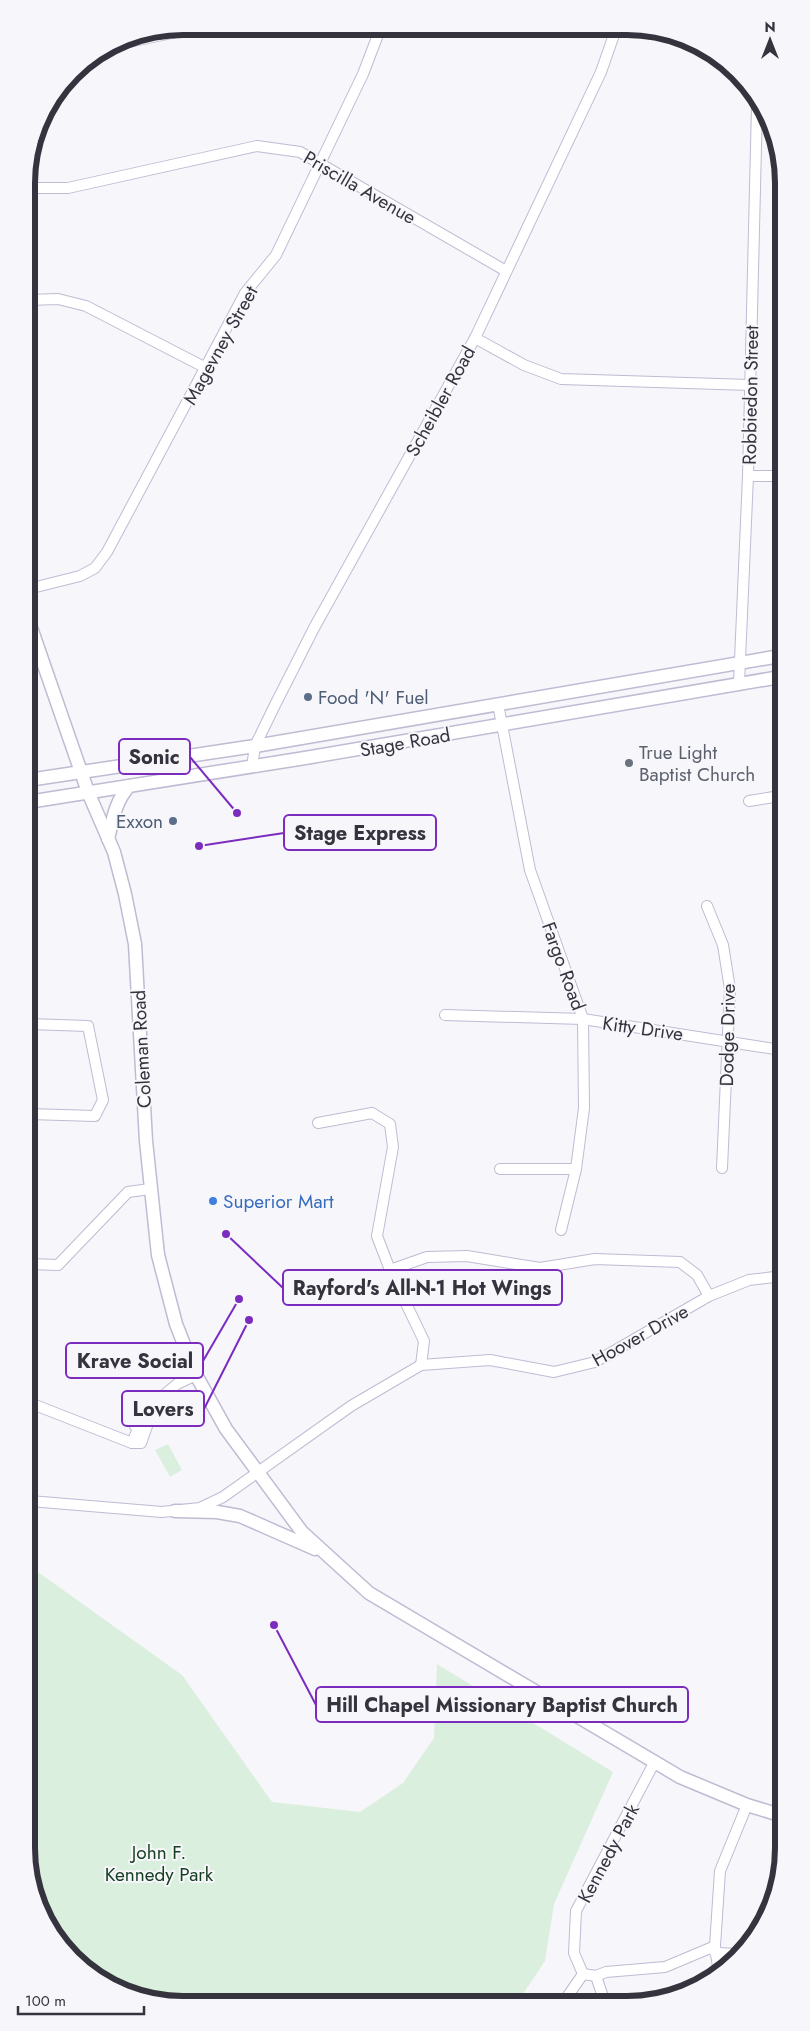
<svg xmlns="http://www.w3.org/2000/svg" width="810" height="2031" viewBox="0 0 810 2031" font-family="Jost,sans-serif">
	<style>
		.green { fill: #dbefde }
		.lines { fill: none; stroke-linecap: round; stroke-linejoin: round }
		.minor-casing { stroke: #bfbbd3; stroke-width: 12 }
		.major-casing { stroke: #bfbbd3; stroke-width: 15 }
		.minor { stroke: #fff; stroke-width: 10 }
		.major { stroke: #fff; stroke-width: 12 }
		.service-dot { fill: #5c6f8a; stroke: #f7f6fb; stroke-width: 2 }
		.worship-dot { fill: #6b7280; stroke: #f7f6fb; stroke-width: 2 }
		.shop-dot { fill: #3f7fe0; stroke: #f7f6fb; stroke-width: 2 }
		.labels { text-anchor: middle; stroke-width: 4; stroke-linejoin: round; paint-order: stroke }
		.street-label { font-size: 19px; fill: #35333d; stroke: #f7f6fb }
		.service-label { font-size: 19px; fill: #4e5e75; stroke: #f7f6fb; text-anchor: start }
		.worship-label { font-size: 19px; fill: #5b616d; stroke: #f7f6fb; text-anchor: start }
		.shop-label { font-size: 19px; fill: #366cbe; stroke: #f7f6fb; text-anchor: start }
		.park-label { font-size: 19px; fill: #133e1f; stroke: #f7f6fb }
		.rim { fill: none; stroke: #35333d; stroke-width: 6 }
		.leader { fill: none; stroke: #7b2cbf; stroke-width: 2 }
		.callout-dot { fill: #7b2cbf; stroke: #f7f6fb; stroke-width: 2 }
		.callout { fill: #f7f6fb; stroke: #7b2cbf; stroke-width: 2 }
		.callout-label { font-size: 20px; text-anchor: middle; font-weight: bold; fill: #35333d }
	</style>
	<rect width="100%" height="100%" fill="#f7f6fb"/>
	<g class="green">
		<polygon points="168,1444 182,1470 170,1477 155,1450"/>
		<polygon points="31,1567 182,1675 272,1802 360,1812 403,1783 434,1738 437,1664 613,1772 554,1904 545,1961 519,2000 153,2002 79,1966 47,1927 32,1888"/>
	</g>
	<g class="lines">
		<defs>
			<g id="minor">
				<polyline points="110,46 205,26"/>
				<polyline points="27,188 68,188 257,146 300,152 506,271"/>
				<polyline points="27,300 58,299 86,306 206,368"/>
				<polyline points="475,338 524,365 561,379 750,385"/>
				<polyline points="748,476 779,476"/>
				<polyline points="28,589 80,576 95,568 107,552 245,293 276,255 363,74 381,27"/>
				<polyline points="739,683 748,476 757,106"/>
				<polyline points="498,704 530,870 583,1019 584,1108 576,1169 561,1230"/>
				<polyline points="252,767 255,746 274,707 314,628 475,338 601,72 616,29"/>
				<polyline points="749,801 780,796"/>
				<polyline points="707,906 723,945 730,989 722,1168"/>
				<polyline points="445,1015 583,1019 781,1050"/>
				<polyline points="29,1024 88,1026 103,1100 95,1116 29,1114"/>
				<polyline points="318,1123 372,1113 390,1124 393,1147 377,1236 390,1270 424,1341 421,1365"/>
				<polyline points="500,1169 576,1169"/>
				<polyline points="30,1264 58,1265 128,1192 150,1189"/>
				<polyline points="390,1270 427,1257 467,1256 540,1268 595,1259 680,1262 697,1275 709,1296"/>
				<polyline points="30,1403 132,1443 141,1443 151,1415 146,1410"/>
				<polyline points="137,1429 132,1421 134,1413 146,1410"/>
				<polyline points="132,1443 146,1410 177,1384 196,1375"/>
				<polyline points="30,1501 162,1512 200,1508 223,1497 351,1406 421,1365 490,1360 554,1372 595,1362 709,1296 749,1280 782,1276"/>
				<polyline points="715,1953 741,1954"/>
				<polyline points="583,1974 574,1953 576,1911 654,1763"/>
				<polyline points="583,1974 596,1976 606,1972 665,1967 715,1946"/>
				<polyline points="719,1974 715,1946 720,1871 747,1805"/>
				<polyline points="596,1976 604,2000"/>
				<polyline points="565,2000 583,1974"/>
			</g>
			<g id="major">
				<polyline points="28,619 88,792 114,852 125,894 135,944 146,1141 158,1255 176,1324 196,1375 226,1429 302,1532 369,1593 680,1777 747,1805 783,1816"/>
				<polyline points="28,780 255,746 780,656"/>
				<polyline points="28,802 305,758 780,677"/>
				<path d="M108,839C113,819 115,802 129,786"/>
				<polyline points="175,1511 217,1512 240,1516 315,1549"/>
			</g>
		</defs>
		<use href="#minor" class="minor-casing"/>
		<use href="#major" class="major-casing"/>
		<use href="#minor" class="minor"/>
		<use href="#major" class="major"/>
	</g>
	<g class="service-dot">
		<circle cx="308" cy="697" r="5"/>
		<circle cx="173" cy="821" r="5"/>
	</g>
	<circle class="worship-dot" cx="629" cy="763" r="5"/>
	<circle class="shop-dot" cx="213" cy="1201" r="5"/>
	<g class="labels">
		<g class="street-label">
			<text transform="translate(360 187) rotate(30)" y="7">Priscilla Avenue</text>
			<text transform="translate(220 345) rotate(-61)" y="7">Magevney Street</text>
			<text transform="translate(750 395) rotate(-89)" y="7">Robbiedon Street</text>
			<text transform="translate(440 401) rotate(-61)" y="7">Scheibler Road</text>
			<text transform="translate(405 742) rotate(-10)" y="7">Stage Road</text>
			<text transform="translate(564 966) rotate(70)" y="7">Fargo Road</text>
			<text transform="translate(643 1028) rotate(8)" y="7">Kitty Drive</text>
			<text transform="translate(727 1035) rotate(-89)" y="7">Dodge Drive</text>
			<text transform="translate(141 1049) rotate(-93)" y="7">Coleman Road</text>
			<text transform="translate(640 1335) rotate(-29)" y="7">Hoover Drive</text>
			<text transform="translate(608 1853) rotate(-62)" y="7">Kennedy Park</text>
		</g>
		<g class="service-label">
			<text x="318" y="704">Food 'N' Fuel</text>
			<text x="163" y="828" text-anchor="end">Exxon</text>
		</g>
		<g class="worship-label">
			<text x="639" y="759">True Light<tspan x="639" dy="22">Baptist Church</tspan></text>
		</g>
		<g class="shop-label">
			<text x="223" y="1208">Superior Mart</text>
		</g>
		<g class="park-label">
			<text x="159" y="1859">John F.<tspan x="159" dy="22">Kennedy Park</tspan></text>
		</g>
	</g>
	<path d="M0 0H810V2031H0ZM183 35H627A148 148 0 0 1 775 183V1848A148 148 0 0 1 627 1996H183A148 148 0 0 1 35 1848V183A148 148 0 0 1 183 35Z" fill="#f7f6fb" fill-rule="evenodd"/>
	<path class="rim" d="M183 35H627A148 148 0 0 1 775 183V1848A148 148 0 0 1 627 1996H183A148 148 0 0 1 35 1848V183A148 148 0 0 1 183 35Z"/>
	<path class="leader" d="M237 813L190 757M199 846L284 833M226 1234L283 1288M239 1299L203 1361M249 1320L204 1409M274 1625L316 1705"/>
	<g class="callout-dot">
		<circle cx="237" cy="813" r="5"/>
		<circle cx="199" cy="846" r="5"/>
		<circle cx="226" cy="1234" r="5"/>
		<circle cx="239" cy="1299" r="5"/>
		<circle cx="249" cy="1320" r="5"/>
		<circle cx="274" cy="1625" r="5"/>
	</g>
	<g class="callout">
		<rect x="119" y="739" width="71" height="35" rx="5"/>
		<rect x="284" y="815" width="152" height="35" rx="5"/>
		<rect x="283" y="1270" width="279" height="35" rx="5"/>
		<rect x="66" y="1343" width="137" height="35" rx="5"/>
		<rect x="122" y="1391" width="82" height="35" rx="5"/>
		<rect x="316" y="1687" width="372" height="35" rx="5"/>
	</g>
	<g class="callout-label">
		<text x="154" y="764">Sonic</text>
		<text x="360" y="840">Stage Express</text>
		<text x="422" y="1295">Rayford's All-N-1 Hot Wings</text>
		<text x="135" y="1368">Krave Social</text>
		<text x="163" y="1416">Lovers</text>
		<text x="502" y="1712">Hill Chapel Missionary Baptist Church</text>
	</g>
	<g transform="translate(770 40)" stroke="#f7f6fb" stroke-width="4" paint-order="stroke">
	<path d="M0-4L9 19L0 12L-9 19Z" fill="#35333d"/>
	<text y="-8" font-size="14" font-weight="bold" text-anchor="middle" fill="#35333d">N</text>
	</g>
	<path d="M18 2006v8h126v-8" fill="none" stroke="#35333d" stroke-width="2.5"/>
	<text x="25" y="2006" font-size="15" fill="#35333d" stroke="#f7f6fb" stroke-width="4" paint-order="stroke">100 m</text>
</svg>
